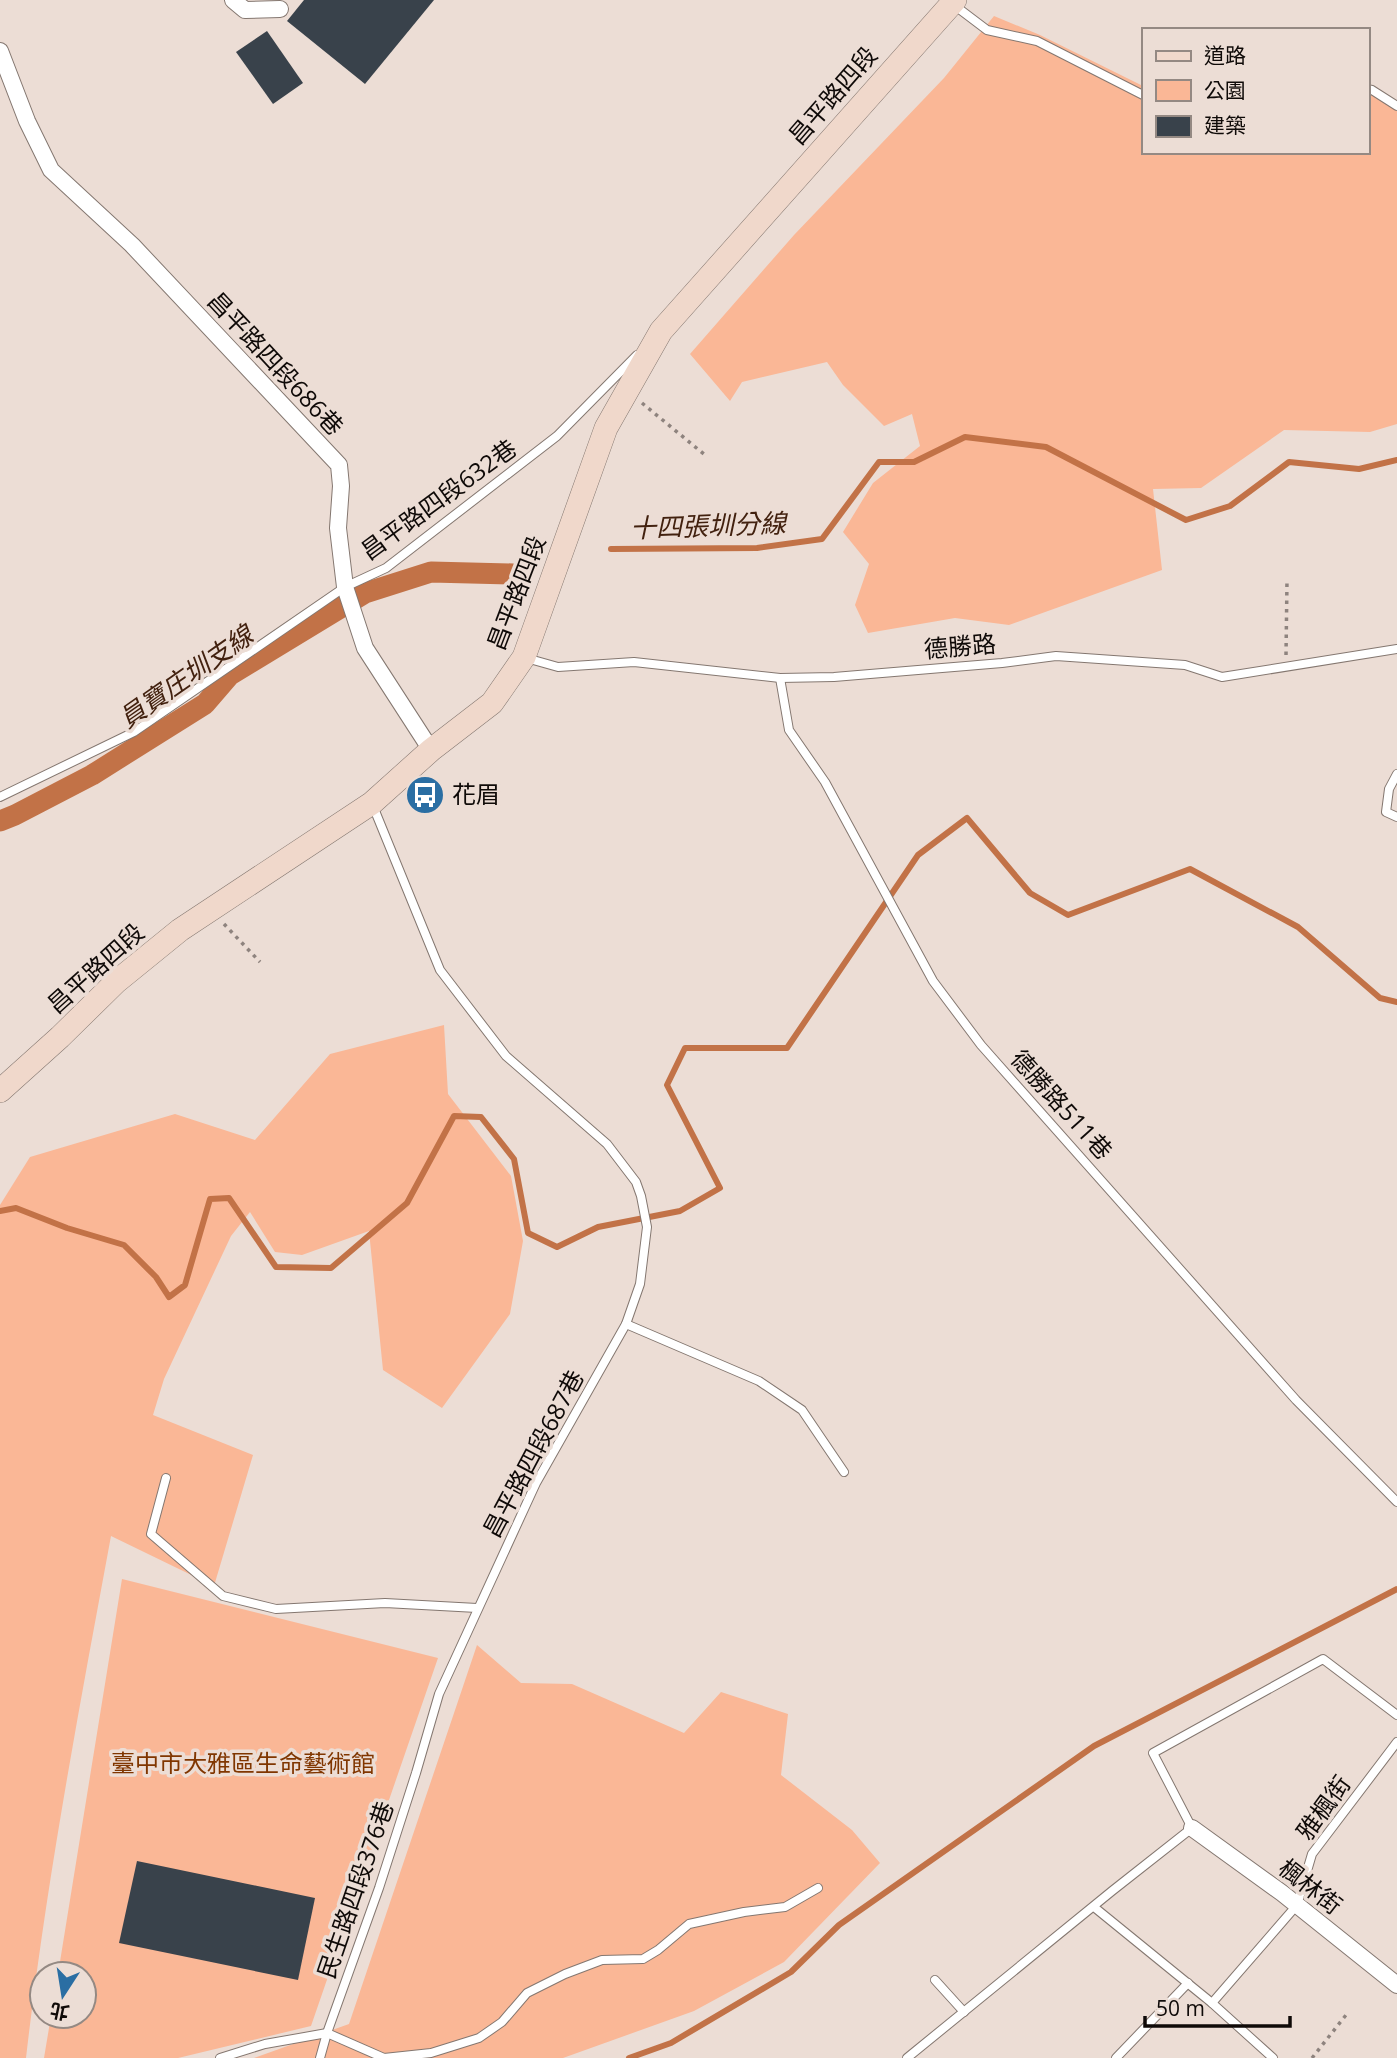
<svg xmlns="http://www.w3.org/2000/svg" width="1397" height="2058" viewBox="0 0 1397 2058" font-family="'Open Sans','Noto Sans TC',sans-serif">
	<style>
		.green { fill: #fab796 }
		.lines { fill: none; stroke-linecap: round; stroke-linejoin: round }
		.stream { stroke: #c27247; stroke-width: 6 }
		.canal { stroke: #c27247; stroke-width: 21 }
		.building { fill: #39424b }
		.lane-casing { stroke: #847770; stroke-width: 10 }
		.street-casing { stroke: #847770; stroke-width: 18 }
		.secondary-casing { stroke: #847770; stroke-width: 24 }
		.path { stroke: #8e837e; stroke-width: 3.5; stroke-dasharray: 3.5 5; stroke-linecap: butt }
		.lane { stroke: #fff; stroke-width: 8 }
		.street { stroke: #fff; stroke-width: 16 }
		.secondary { stroke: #f0d8cb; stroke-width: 23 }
		.labels { text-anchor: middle; stroke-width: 7; stroke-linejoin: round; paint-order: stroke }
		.street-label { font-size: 24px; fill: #0f0a08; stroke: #ecddd5 }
		.poi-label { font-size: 24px; fill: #0f0a08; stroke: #ecddd5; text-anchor: start }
		.park-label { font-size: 24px; fill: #803600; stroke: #ecddd5 }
		.water-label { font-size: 26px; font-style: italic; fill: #42210f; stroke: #ecddd5 }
	</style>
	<rect width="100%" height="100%" fill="#ecddd5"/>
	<g class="green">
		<polygon points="994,16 1040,35 1143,86 1143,152 1367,152 1367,87 1397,107 1397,424 1370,432 1284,430 1201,488 1153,489 1162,570 1009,625 955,618 868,633 855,605 869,564 843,532 873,483 920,446 912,414 884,426 843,385 827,362 742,382 730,401 690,354 794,235 944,78"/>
		<path d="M444,1025L448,1094L511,1176L523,1241L510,1314L442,1408L383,1370L369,1231L302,1255L275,1252L250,1212L231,1236L164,1379L153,1415L253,1455L214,1586L111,1536C79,1709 46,1883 26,2058H0V1205L30,1157L175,1114L255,1140L330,1054Z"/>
		<polygon points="122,1579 438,1658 311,2026 178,2058 44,2058 51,2016 84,2016 84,1974 58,1974"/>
		<polygon points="477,1645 521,1683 572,1684 684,1733 721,1692 788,1714 781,1775 852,1830 880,1863 784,1962 694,2011 563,2058 254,2058 349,2024"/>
	</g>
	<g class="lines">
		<g class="stream">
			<polyline points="611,549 757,548 822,539 879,462 914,462 965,437 1046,447 1186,520 1230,506 1289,462 1359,469 1397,460"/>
			<polyline points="0,1211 16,1208 67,1228 124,1245 156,1277 169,1297 185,1285 210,1199 229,1198 276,1267 331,1268 407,1203 454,1116 481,1117 514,1159 528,1233 557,1247 598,1227 680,1211 720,1188 667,1085 685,1048 787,1048 918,855 967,818 1030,893 1068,915 1190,869 1298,927 1380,998 1397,1002"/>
			<polyline points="629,2058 671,2043 791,1972 839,1925 1094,1746 1397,1589"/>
		</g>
		<polyline class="canal" points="0,821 15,815 92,775 205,704 230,675 365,593 431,572 513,574"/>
	</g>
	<g class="building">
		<polygon points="304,0 434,0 365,84 287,21"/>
		<polygon points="267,31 303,83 273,104 236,52"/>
		<polygon points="137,1861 315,1898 298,1980 119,1943"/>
	</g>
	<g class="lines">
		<defs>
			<g id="lane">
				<polyline points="954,5 987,30 1037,41 1143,95"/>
				<polyline points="1367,89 1372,90 1397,106"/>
				<polyline points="526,658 558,667 634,662 780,678 834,677 1002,663 1056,656 1185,665 1222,677 1397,649"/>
				<polyline points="780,678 789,730 825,782 933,981 981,1045 1296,1400 1397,1502"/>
				<polyline points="1397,774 1389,789 1386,812 1397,817"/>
				<polyline points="0,797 134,732 345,587 386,568 557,436 637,355"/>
				<polyline points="626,1324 759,1381 802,1410 844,1472"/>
				<polyline points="166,1478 151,1534 223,1596 276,1609 385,1603 477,1608"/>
				<polyline points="1094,1907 1212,2003 1273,2058"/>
				<polyline points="935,1980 964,2012"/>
				<polyline points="1212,2003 1297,1905 1312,1854 1397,1742"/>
				<polyline points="220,2058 265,2044 327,2033 384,2058"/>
				<polyline points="320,2058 327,2033 379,1888 416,1773 439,1694 536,1483 626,1324 640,1284 647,1227 641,1196 636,1182 607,1144 506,1056 440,970 373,806"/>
				<polyline points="384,2058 431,2053 479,2038 502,2022 527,1993 565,1974 602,1960 643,1959 658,1950 689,1924 744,1912 785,1907 818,1888"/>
				<polyline points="907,2058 1112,1891 1192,1828 1153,1753 1323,1659 1397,1715"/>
				<polyline points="1116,2058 1188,1983"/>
			</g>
			<g id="street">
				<polyline points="233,0 245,10 280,9"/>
				<polyline points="0,51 27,121 51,170 132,245 339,465 341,486 338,528 345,587 365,648 431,750"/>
				<polyline points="1192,1828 1282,1893 1397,1985"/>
			</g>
			<polyline id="secondary" points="0,1091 60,1037 116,982 180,930 372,803 431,750 492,703 524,657 606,428 661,331 955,0"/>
		</defs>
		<use href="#lane" class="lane-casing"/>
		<use href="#street" class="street-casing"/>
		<use href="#secondary" class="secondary-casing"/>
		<g class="path">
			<polyline points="642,403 705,455"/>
			<polyline points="1286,655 1287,580"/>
			<polyline points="224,924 260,962"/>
			<polyline points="1312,2058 1346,2015"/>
		</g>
		<use href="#lane" class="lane"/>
		<use href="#street" class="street"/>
		<use href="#secondary" class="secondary"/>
	</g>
	<defs>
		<symbol id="bus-disc" viewBox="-11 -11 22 22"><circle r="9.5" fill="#2a6ea3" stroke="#ecddd5"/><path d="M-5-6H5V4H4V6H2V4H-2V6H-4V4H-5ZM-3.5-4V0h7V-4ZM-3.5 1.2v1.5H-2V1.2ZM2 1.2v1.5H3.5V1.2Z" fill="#fff"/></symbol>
	</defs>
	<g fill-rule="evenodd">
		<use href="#bus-disc" x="403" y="773" width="44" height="44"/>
	</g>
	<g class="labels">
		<g class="street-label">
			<text transform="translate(833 96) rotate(-49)" y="8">昌平路四段</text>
			<text transform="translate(275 364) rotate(47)" y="8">昌平路四段686巷</text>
			<text transform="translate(439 500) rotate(-36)" y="8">昌平路四段632巷</text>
			<text transform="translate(517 593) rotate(-69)" y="8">昌平路四段</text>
			<text transform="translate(960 647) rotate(-5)" y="8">德勝路</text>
			<text transform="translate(96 969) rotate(-42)" y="8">昌平路四段</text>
			<text transform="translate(1061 1105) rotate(48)" y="8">德勝路511巷</text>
			<text transform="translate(534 1454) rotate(-62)" y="8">昌平路四段687巷</text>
			<text transform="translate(1324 1808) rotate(-54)" y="8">雅楓街</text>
			<text transform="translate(1310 1887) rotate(38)" y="8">楓林街</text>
			<text transform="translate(356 1890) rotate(-71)" y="8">民生路四段376巷</text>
		</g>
		<g class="poi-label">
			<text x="452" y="803">花眉</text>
		</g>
		<g class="park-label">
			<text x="243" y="1772">臺中市大雅區生命藝術館</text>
		</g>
		<g class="water-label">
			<text transform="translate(708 526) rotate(-2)" y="9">十四張圳分線</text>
			<text transform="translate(186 677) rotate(-35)" y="9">員寶庄圳支線</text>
		</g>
	</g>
	<rect x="1142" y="28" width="228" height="126" fill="#ecddd5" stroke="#948983" stroke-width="2"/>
	<rect x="1156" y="51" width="35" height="10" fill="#f0d8cb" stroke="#948983" stroke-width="2"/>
	<text x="1204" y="63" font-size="21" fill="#0f0a08">道路</text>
	<rect x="1156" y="80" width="35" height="21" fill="#fab796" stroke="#948983" stroke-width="2"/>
	<text x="1204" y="98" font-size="21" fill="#0f0a08">公園</text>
	<rect x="1156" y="116" width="35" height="21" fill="#39424b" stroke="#948983" stroke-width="2"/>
	<text x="1204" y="133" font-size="21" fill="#0f0a08">建築</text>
	<g transform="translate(63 1995) rotate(192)"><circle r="33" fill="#ecddd5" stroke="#948983" stroke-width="2"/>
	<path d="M0-5L12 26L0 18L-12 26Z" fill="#2a6ea3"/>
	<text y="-10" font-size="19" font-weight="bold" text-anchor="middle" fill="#0f0a08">北</text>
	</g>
	<path d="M1145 2016v10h145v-10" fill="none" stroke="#0f0a08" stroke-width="3.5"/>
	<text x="1156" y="2016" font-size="21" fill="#0f0a08" stroke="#ecddd5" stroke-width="5" paint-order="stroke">50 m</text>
</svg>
